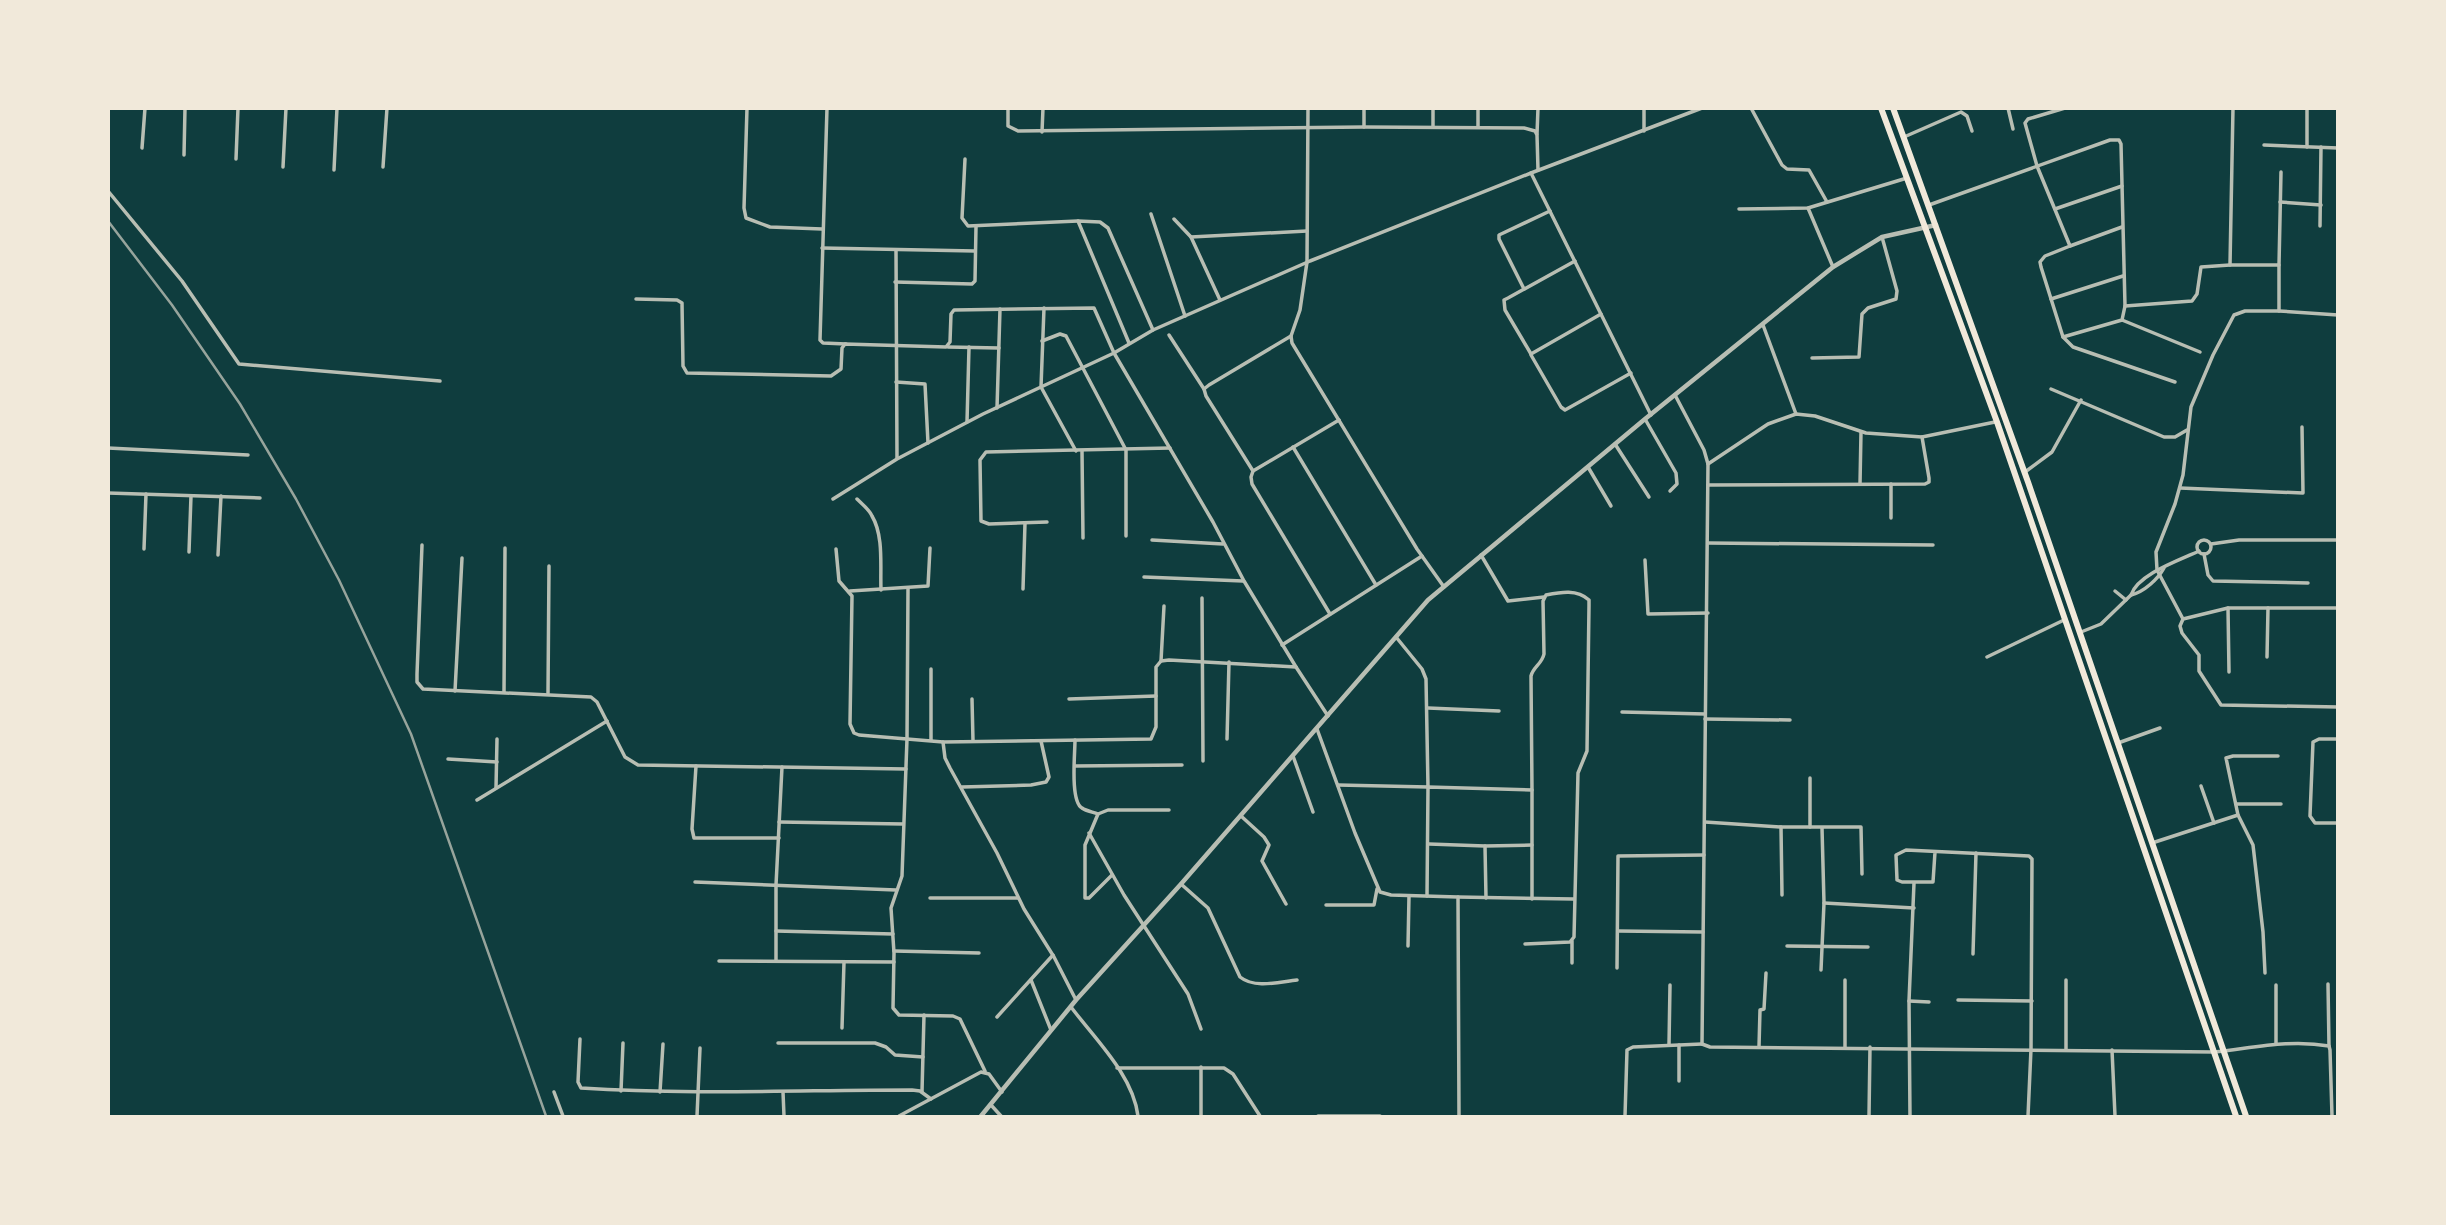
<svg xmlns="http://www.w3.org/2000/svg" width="2446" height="1225" viewBox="0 0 2446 1225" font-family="Commissioner,sans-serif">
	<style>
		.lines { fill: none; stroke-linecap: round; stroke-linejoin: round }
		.minor { stroke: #b8beb3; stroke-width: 3.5 }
		.tertiary { stroke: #b8beb3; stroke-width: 4.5 }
		.trunk { stroke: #f1e9da; stroke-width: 6 }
		.rail { stroke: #97a49c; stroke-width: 2.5 }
	</style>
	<rect width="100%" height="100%" fill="#0f3d3e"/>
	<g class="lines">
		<g class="minor">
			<polyline points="747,108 744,208 746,218 770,227 822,229"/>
			<polyline points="827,108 820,340 823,343 846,344"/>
			<polyline points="1008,108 1008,126 1018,131 1364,127 1524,128 1535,131 1537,135 1538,170"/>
			<polyline points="1308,108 1307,262 1300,310 1291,336 1292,343 1417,549 1444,587"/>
			<polyline points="1433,108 1433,127"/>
			<polyline points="1644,108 1644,131"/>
			<polyline points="1751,108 1782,165 1787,169 1809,170 1827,202"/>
			<polyline points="2008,108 2013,129"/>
			<polyline points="2233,108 2230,265 2279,265 2281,172"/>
			<polyline points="1478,126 1478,108"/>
			<polyline points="1364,127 1364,108"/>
			<polyline points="1042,132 1043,108"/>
			<polyline points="1537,134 1538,108"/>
			<polyline points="1904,137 1961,112 1967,116 1972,131"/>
			<polyline points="2264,145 2338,148"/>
			<polyline points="2307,147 2307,108"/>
			<polyline points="142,148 145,108"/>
			<polyline points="184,155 185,108"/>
			<polyline points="236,159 238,108"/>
			<polyline points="965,159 962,218 968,226 1078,221"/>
			<polyline points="283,167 286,108"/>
			<polyline points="383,167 387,108"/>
			<polyline points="334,170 337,108"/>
			<polyline points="1531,173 1651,415"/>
			<polyline points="108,191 182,281 239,364 440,381"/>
			<polyline points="2280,202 2321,205"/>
			<polyline points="1929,205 2110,140 2119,140 2121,144 2125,306 2122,320 2063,337 2041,267 2040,262 2045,256 2070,246 2037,166 2025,123 2028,119 2065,108"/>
			<polyline points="1808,208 1833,267"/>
			<polyline points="1739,209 1808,208 1907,178"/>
			<polyline points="2055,209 2122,186"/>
			<polyline points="1151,214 1185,316"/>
			<polyline points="1174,219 1191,237 1220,300"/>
			<polyline points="2320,226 2321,147"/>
			<polyline points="1191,237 1307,231"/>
			<polyline points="2070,246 2122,227"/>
			<polyline points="822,248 975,251"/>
			<polyline points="896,250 897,458"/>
			<polyline points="1575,261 1508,298 1504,300 1505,310 1531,354 1601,314"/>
			<polyline points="895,282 972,284 975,281 976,227"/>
			<polyline points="1524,289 1499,239 1499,235 1550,211"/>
			<polyline points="636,299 677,300 682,303 683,366 687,373 831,376 841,369 842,348 845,344 946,347 950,342 951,314 954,310 1094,308 1114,353 1213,522 1244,581 1296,667"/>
			<polyline points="2051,299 2123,276"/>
			<polyline points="2125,306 2192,301 2197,294 2201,267 2230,265"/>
			<polyline points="1044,308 1041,387 1076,451"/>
			<polyline points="2279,311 2338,315"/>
			<polyline points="2122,320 2200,352"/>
			<polyline points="1763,325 1796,414"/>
			<polyline points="1169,335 1204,389"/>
			<polyline points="1291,336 1209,385 1204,389 1206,396 1253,471 1339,420"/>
			<polyline points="2063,337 2073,347 2175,382"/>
			<polyline points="1042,341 1060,334 1066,336 1126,450 1126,536"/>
			<polyline points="1129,343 1078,221 1100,222 1108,228 1153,330"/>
			<polyline points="948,347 999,348"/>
			<polyline points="1531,355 1561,407 1565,410 1631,373"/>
			<polyline points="1812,358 1859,357 1862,314 1868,308 1896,299 1897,291 1882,237"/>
			<polyline points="896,382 925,384 928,443"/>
			<polyline points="2051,389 2164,437 2175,437 2187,430"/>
			<path d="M1675,395L1704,450L1708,464L1702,1044L1710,1047L2214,1052C2253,1048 2290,1039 2329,1046L2330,1050L2332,1116"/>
			<polyline points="997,408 1000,309"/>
			<polyline points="1645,419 1676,473 1677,484 1670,491"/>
			<polyline points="967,422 969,347"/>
			<polyline points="1922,437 1995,422"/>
			<polyline points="1615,444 1649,497"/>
			<polyline points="1293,447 1376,585"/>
			<polyline points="108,448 248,455"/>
			<polyline points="1082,451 1083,538"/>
			<polyline points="1708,464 1768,424 1796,414 1815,416 1866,433 1922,437 1929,478 1929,482 1925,484 1708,485"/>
			<polyline points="1588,467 1611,506"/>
			<polyline points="1253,471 1251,477 1252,484 1330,614"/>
			<polyline points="2025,472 2052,452 2081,400"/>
			<polyline points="1860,484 1861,432"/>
			<polyline points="1891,484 1891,518"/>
			<polyline points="2180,488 2303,493 2302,427"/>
			<polyline points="108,493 260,498"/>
			<polyline points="833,499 897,459 983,414 1114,353 1153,330 1310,261 1531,173 1702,108"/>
			<path d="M857,499C862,504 869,509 872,516C884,536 880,567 881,590"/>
			<polyline points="1047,522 989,524 981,521 980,460 986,452 1170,448"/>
			<polyline points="1152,540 1223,544"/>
			<circle cx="2204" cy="547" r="7"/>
			<polyline points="1708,543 1933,545"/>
			<polyline points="2211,544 2239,540 2338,540"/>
			<polyline points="422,545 417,674 417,682 423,689 591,697 597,702 625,757 638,765 906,769"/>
			<polyline points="144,549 146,494"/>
			<polyline points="836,549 839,581 852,596 850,724 854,733 859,735 943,742 1151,739 1156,727 1156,667 1161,661 1169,660 1296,667 1328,716"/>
			<polyline points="189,552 191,496"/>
			<polyline points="2204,554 2208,575 2213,581 2308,583"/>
			<polyline points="218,555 221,496"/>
			<polyline points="1481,555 1508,601 1544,597"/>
			<polyline points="1645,560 1648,614 1708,613"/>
			<polyline points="1144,577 1243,581"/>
			<polyline points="908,589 907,739 902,876 891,908 894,953 893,1008 899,1015 953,1016 960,1019 985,1071"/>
			<polyline points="1023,589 1025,523"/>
			<polyline points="850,591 928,586 930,548"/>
			<polyline points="2115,591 2126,600"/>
			<path d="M2131,595C2144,592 2158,579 2164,568"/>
			<polyline points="1202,598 1203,761"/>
			<polyline points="2228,608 2229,672"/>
			<polyline points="2338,608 2228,608 2183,619 2180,626 2182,633 2199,655 2199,671 2221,705 2338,707"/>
			<polyline points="2183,619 2157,570 2156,552 2175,504 2183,475 2191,407 2213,355 2234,315 2245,311 2279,311 2279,265"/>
			<path d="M2081,632L2101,624L2131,595C2138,574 2180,560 2199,551"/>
			<polyline points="1282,645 1422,556"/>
			<polyline points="1987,657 2064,620"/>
			<polyline points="2267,657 2268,608"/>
			<polyline points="1161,661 1164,606"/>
			<polyline points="455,691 462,558"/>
			<polyline points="504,692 505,548"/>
			<polyline points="548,693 549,566"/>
			<polyline points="972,699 973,741"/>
			<polyline points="1069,699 1156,696"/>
			<polyline points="1428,708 1499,711"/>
			<polyline points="1622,712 1705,714"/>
			<polyline points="1705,719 1790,720"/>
			<polyline points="1317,729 1355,833 1380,892 1391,895 1458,897 1459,1116"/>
			<polyline points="1227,739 1229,662"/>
			<polyline points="2338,739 2319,739 2313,742 2310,816 2315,823 2338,823"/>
			<polyline points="931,740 931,669"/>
			<path d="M1075,740C1075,754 1070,801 1082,808C1086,811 1093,812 1098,814"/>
			<polyline points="943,742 945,758 950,768 997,853 1024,909 1054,957 1076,1000"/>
			<polyline points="2118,743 2160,728"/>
			<polyline points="1293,756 1313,812"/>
			<polyline points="448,759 497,762"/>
			<polyline points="696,766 692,829 694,838 779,838"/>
			<polyline points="1075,766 1182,765"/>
			<polyline points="1338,785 1428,787 1426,679 1422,669 1396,637"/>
			<polyline points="2201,786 2214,823"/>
			<polyline points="962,787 1031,785 1046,782 1049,777 1041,741"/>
			<polyline points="496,788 497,739"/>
			<polyline points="1532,790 1532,899"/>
			<polyline points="477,800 607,721"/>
			<polyline points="2236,804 2281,804"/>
			<polyline points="2238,815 2226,758 2233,756 2278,756"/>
			<polyline points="1241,816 1264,837 1269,845 1262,861 1286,904"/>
			<polyline points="779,822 903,824"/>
			<polyline points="1705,822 1781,827 1861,827 1862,874"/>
			<polyline points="1781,827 1782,895"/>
			<polyline points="1810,827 1810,778"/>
			<polyline points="1089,833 1124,895 1188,994 1201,1029"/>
			<polyline points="2152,843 2238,815 2253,845 2263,932 2265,973"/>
			<polyline points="1429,844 1485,846 1486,898"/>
			<polyline points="1485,846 1532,845"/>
			<polyline points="1935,852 1933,882 1902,882 1897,880 1896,855 1906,850 2029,856 2032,859 2031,1049 2028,1116"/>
			<polyline points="1112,875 1089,898 1085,898 1085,845 1098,814 1108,810 1169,810"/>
			<polyline points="695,882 896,890"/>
			<path d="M1181,884L1208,908L1240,977C1255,989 1279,982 1297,980"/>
			<path d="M1427,896L1428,787L1532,790L1531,676C1533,667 1542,664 1544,654L1543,601L1546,595C1561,592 1577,589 1589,600V606L1587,751L1578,773L1574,937L1570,942L1525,944"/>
			<polyline points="1458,897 1574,899"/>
			<polyline points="930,898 1018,898"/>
			<polyline points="1824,903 1914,908"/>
			<polyline points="1326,905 1374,905 1377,889"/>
			<polyline points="776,931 893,934"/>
			<polyline points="1618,931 1703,932"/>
			<polyline points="1572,941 1572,963"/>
			<polyline points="1408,946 1409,896"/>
			<polyline points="1787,946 1868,947"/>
			<polyline points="894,951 979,953"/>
			<polyline points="1973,954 1976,853"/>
			<polyline points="719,961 894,962"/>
			<polyline points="776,961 776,885 782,767"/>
			<polyline points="1617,968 1618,856 1704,855"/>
			<polyline points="1821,970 1824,903 1822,828"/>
			<polyline points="1031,980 1051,1030"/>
			<polyline points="1845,980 1845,1047"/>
			<polyline points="2066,980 2066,1050"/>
			<polyline points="2328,984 2329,1046"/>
			<polyline points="2276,985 2276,1043"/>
			<polyline points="1958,1000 2032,1001"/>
			<polyline points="1909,1001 1929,1002"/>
			<path d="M1071,1007C1095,1039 1133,1075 1138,1116"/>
			<polyline points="997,1017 1053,955"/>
			<polyline points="842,1028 844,962"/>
			<path d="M580,1039L578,1082L581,1088C691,1095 801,1090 912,1090L920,1091L931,1099"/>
			<polyline points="778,1043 875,1043 886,1047 895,1055 923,1057"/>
			<polyline points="1669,1045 1670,985"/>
			<polyline points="1679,1045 1679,1081"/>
			<polyline points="1759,1047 1760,1010 1764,1009 1766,973"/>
			<polyline points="2112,1050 2115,1116"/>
			<polyline points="1201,1067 1201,1116"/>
			<polyline points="1117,1068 1224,1068 1233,1074 1260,1116"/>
			<polyline points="621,1091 623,1043"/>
			<polyline points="554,1092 563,1116"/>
			<polyline points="660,1092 663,1044"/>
			<polyline points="783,1092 784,1116"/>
			<polyline points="922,1092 924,1015"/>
			<polyline points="991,1105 1001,1116"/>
			<polyline points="697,1116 700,1048"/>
			<polyline points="899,1116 981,1072 989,1074 1002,1092"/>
			<polyline points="1318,1116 1380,1116"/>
			<polyline points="1625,1116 1627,1050 1633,1047 1702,1044"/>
			<polyline points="1869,1116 1870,1047"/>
			<polyline points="1910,1116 1909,1001 1914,883"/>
		</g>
		<polyline class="tertiary" points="981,1116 1076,1000 1181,884 1428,600 1645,419 1833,267 1882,237 1936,225"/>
		<g class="trunk">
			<polyline points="1881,108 1997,422 2236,1116"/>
			<polyline points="1893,108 2028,482 2246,1116"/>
		</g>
		<polyline class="rail" points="108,221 172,305 240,404 296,499 339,580 411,734 546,1116"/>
	</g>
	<rect width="2446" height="1225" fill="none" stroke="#f1e9da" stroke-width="220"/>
</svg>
